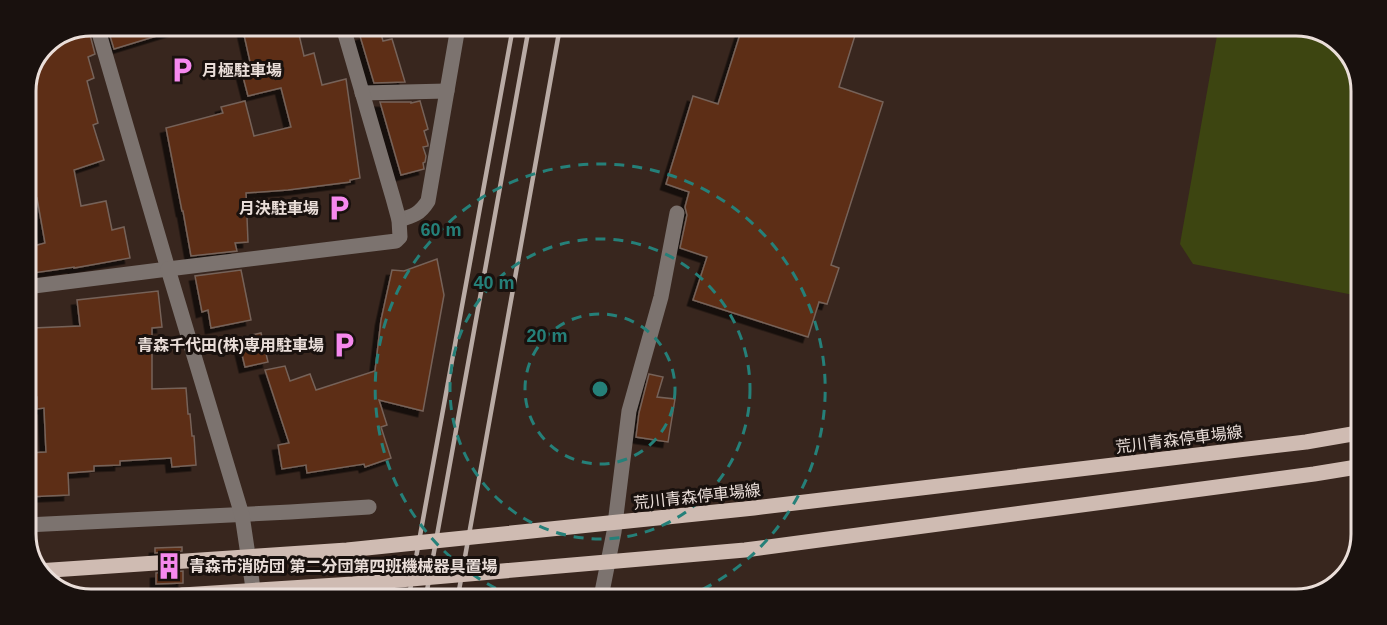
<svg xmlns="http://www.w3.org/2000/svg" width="1387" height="625" viewBox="0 0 1387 625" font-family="Helvetica,'Noto Sans JP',sans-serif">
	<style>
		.green { fill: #3d4511 }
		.building { fill: #5d2d14; stroke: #766259; stroke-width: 1.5; filter: url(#shadow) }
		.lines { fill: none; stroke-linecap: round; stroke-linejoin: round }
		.minor { stroke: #7c736f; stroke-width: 15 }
		.rail { stroke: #b9aba5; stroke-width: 4.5 }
		.major-bridge { stroke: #cfbbb2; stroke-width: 15 }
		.ring { fill: none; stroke: #258079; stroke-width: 3; stroke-dasharray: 10 8 }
		.labels { text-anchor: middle; stroke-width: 6; stroke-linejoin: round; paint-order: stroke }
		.poi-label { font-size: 16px; font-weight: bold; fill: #eaded9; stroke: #19110e; text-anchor: start }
		.street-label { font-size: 16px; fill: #eaded9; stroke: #19110e }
		.rim { fill: none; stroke: #eaded9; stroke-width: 3 }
		.centre { fill: #258079; stroke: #19110e; stroke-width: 3 }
		.ring-label { font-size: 18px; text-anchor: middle; font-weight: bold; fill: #258079; stroke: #19110e; stroke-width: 6; stroke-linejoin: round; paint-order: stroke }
	</style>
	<defs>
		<filter id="shadow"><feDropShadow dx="-5.5" dy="5.5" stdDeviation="0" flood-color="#0009"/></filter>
	</defs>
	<rect width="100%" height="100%" fill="#38261e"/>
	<polygon class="green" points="1218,30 1321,31 1350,54 1361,87 1359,296 1193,264 1180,244"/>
	<g class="building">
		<polygon points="107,26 172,26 173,31 114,49"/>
		<polygon points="242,26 297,26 304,56 314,53 322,85 346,79 360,178 350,180 350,182 288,190 246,193 248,242 235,243 237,251 191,256 183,211 182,211 166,128 223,113 221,107 245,101 254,136 291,127 281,88 248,96 241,69 251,66"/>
		<polygon points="88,27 95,54 88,57 94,78 87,81 98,123 93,125 104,160 74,170 81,206 106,201 112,230 124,227 130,258 74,268 74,267 54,270 26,274 26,248 45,243 37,198 26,201 26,179 36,177 26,146 26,87 45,45"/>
		<polygon points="742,28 857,29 839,87 883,102 831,265 839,268 827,304 819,302 808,337 693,300 707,257 680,248 687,215 685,207 689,192 666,184 693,96 718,104"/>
		<polygon points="380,30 383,41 392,39 405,82 374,83 360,36"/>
		<polygon points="420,101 428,129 424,131 428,144 428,146 423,147 426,156 425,162 423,163 424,169 401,175 380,102 411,102 411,103"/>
		<polygon points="437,259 444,295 423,411 379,400 387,425 381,427 391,458 365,467 364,464 307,473 306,465 282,469 278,445 289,443 265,370 285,366 290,381 310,374 316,390 375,371 381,320 392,270 404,271"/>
		<polygon points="241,270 251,320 211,328 208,310 202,312 195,276"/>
		<polygon points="158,291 162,327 152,328 152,389 186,388 188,414 190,414 192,436 194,436 196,465 172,467 171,458 120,461 120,465 94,466 94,471 68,473 69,495 26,497 26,453 46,452 44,408 37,409 37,397 33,397 30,338 33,338 33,328 80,326 77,300"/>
		<polygon points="261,333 268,362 245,367 238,338"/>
		<polygon points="649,374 663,377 657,397 675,399 668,442 636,437 639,413"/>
		<polygon points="182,547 182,551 155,553 155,548"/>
		<polygon points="183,571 183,583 156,584 156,573"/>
	</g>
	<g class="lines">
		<g class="minor">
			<polyline points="362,93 447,91"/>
			<path d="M399,220C413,216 420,214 428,201L458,27"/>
			<polyline points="26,287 168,269 97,26"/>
			<polyline points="26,525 290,512 369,507"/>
			<polyline points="254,595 242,515 168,269 396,241 400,237 399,220 393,198 343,27"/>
			<polyline points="601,597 614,532 629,411 661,297 677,213"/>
		</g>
		<g class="rail">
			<polyline points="409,596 513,27"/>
			<polyline points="426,596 529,27"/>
			<polyline points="458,596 560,27"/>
		</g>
		<g class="major-bridge">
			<polyline points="37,571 347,550 754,508 1306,442 1358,433"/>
			<polyline points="182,595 353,584 745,550 1314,474 1357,467"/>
		</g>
	</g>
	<g class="ring">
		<circle cx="600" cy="389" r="75"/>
		<circle cx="600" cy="389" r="150"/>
		<path d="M512 596A225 225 0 1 1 686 597"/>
	</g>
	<defs>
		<symbol id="parking-bare" viewBox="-9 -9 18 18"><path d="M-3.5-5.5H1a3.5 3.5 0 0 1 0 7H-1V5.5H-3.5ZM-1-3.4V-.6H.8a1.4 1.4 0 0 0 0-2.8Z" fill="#f689ee" stroke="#19110e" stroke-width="2.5" paint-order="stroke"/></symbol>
		<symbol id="building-bare" viewBox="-9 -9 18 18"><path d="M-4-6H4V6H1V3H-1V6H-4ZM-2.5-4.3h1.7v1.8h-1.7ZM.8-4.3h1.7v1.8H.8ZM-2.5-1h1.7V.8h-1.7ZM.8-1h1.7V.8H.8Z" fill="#f689ee" stroke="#19110e" stroke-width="2.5" paint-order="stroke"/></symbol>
	</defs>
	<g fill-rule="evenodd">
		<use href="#parking-bare" x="163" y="51" width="38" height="38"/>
		<use href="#parking-bare" x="320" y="189" width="38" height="38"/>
		<use href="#parking-bare" x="325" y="326" width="38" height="38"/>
		<use href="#building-bare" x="150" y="547" width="38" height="38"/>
	</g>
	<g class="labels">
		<g class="poi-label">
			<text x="202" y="76">月極駐車場</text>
			<text x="319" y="214" text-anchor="end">月決駐車場</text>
			<text x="324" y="351" text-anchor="end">青森千代田(株)専用駐車場</text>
			<text x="189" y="572">青森市消防団 第二分団第四班機械器具置場</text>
		</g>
		<g class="street-label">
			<text transform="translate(1179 439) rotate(-7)" y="6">荒川青森停車場線</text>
			<text transform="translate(697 496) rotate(-6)" y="6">荒川青森停車場線</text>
		</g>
	</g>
	<path d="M0 0H1387V625H0ZM91 36H1296A55 55 0 0 1 1351 91V534A55 55 0 0 1 1296 589H91A55 55 0 0 1 36 534V91A55 55 0 0 1 91 36Z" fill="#19110e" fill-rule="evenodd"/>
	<path class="rim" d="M91 36H1296A55 55 0 0 1 1351 91V534A55 55 0 0 1 1296 589H91A55 55 0 0 1 36 534V91A55 55 0 0 1 91 36Z"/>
	<circle cx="600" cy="389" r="9" class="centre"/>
	<g class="ring-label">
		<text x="441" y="236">60 m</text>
		<text x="494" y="289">40 m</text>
		<text x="547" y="342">20 m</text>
	</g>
</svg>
